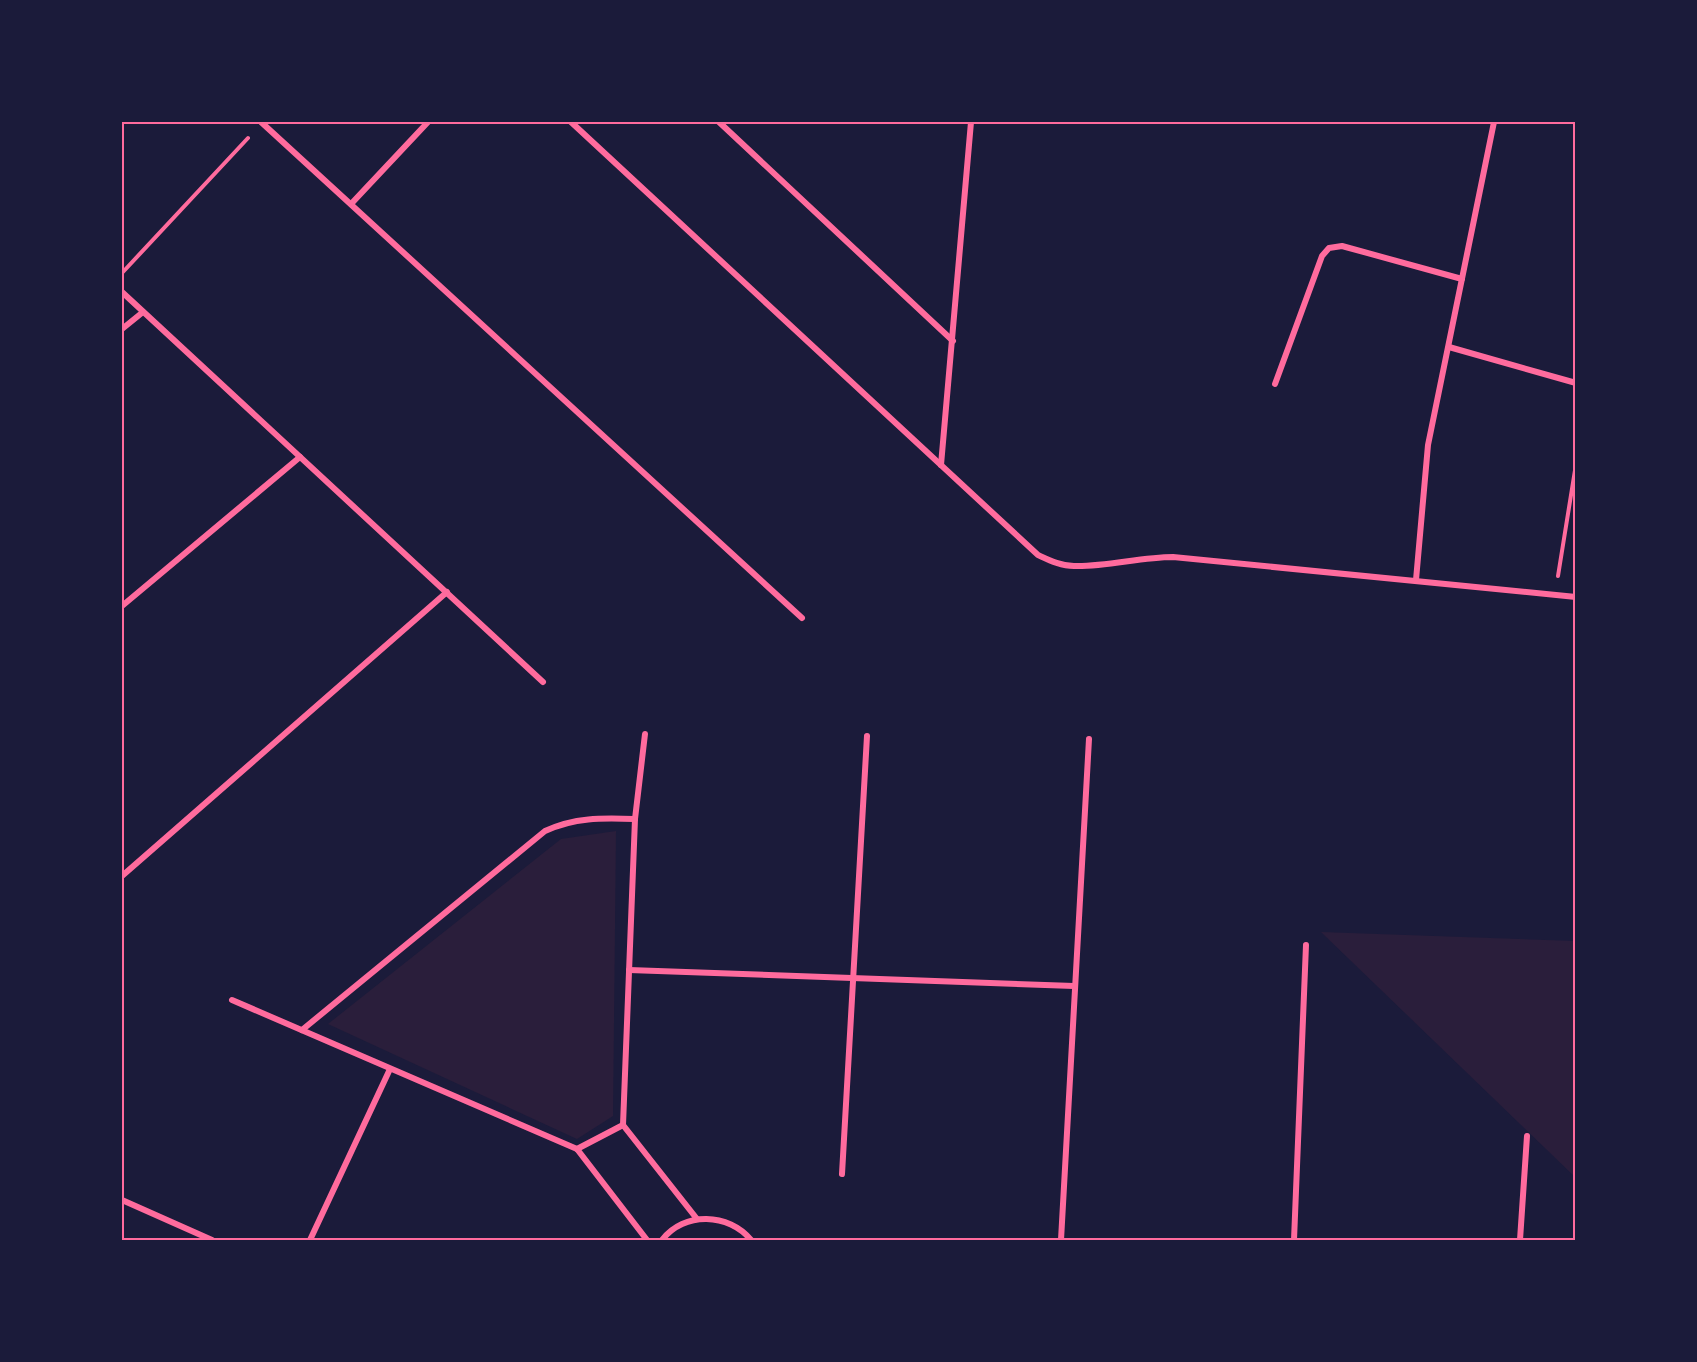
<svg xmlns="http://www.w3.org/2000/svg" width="1697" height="1362" viewBox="0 0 1697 1362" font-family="'Space Grotesk',sans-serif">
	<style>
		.green { fill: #2a1e3b }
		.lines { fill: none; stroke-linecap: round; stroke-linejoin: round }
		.path { stroke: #ff6b9d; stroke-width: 4 }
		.minor { stroke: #ff6b9d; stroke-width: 6 }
		.neatline { fill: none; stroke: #ff6b9d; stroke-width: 2 }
	</style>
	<rect width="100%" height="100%" fill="#1b1b3a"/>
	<g class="green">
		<polygon points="616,831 613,1116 577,1139 328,1024 561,839"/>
		<polygon points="1321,932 1575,941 1575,1177"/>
	</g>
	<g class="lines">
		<g class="path">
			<polyline points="122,273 248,138"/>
			<polyline points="1558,576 1576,464"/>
		</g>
		<g class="minor">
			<polyline points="261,122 802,618"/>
			<path d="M571,122L1038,555C1049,560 1061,566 1074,566C1107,567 1140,557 1173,557L1576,597"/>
			<polyline points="719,122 953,341"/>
			<polyline points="351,204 428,122"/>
			<polyline points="122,292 543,682"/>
			<polyline points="122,329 143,312"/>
			<polyline points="1449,347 1576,383"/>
			<polyline points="1275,384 1322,256 1329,248 1342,246 1462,279"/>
			<polyline points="941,465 971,122"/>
			<polyline points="1416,580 1428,445 1494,122"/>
			<polyline points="122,606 300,457"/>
			<polyline points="645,734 635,819 623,1125 697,1219"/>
			<polyline points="122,876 447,592"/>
			<polyline points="629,970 1074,986"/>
			<polyline points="232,1000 577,1149 647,1240"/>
			<path d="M302,1030L545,831C575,817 602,818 635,819"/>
			<polyline points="577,1149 623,1125"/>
			<polyline points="842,1174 867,736"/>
			<polyline points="122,1200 212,1240"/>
			<polyline points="310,1240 390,1069"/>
			<path d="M662,1240C684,1211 729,1213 751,1240"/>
			<polyline points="1061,1240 1089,739"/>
			<polyline points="1294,1240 1306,945"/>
			<polyline points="1520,1240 1527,1136"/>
		</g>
	</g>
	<rect width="1697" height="1362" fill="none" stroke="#1b1b3a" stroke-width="246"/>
	<rect x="123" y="123" width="1451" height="1116" class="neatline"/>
</svg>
